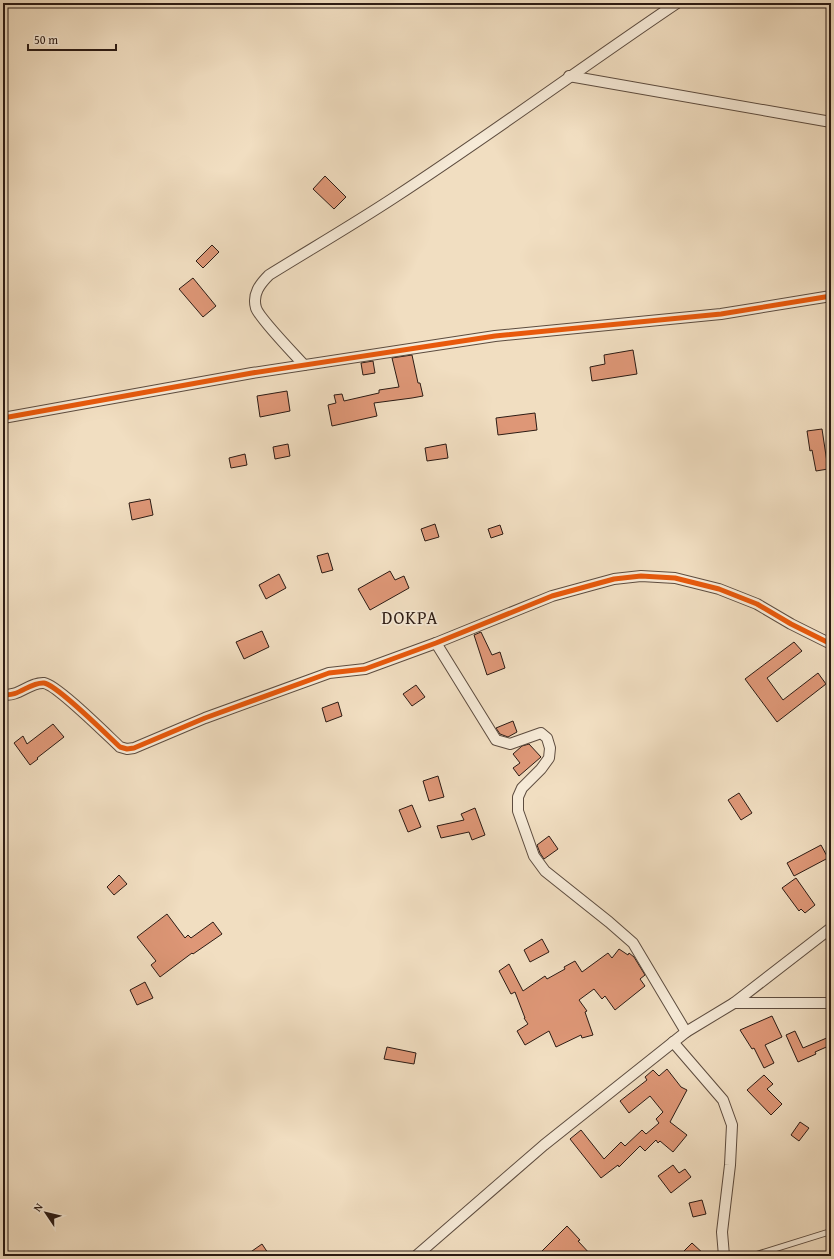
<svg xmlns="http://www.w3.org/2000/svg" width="834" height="1259" viewBox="0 0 834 1259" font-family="'Gentium Book Plus',serif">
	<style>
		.building { fill: #de9777; stroke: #2c1b14 }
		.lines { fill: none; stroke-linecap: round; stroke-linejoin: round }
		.service-casing { stroke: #5d4c3f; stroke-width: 7 }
		.minor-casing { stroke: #5d4c3f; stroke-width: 12 }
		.service { stroke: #f6ead7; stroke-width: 5 }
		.minor { stroke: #f6ead7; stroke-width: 10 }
		.cycleway-casing { stroke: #f6ead7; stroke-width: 8 }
		.cycleway { stroke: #e8590c; stroke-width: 5 }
		.labels { text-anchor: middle; stroke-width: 3.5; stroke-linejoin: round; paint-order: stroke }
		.quarter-label { font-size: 18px; letter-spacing: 1px; fill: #2c1b14; stroke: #f6ead7 }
	</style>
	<rect width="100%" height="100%" fill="#f1dec1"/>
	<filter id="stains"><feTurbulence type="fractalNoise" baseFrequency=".005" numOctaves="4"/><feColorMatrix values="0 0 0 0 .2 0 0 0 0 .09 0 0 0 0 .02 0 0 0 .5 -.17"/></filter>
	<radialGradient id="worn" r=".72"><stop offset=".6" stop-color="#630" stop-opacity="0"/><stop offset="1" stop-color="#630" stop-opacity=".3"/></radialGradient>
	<g class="building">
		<polygon points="325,176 346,197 334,209 313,189"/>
		<polygon points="212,245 219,252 203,268 196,261"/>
		<polygon points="193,278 216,306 203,317 179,289"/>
		<polygon points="633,350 637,374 592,381 590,367 605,364 604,355"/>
		<polygon points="412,355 418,383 420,383 423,396 412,398 374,403 377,416 332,426 328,405 336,403 334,395 342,394 344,401 379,393 379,390 399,387 392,358"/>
		<polygon points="373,361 375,373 363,375 361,363"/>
		<polygon points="287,391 290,411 260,417 257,396"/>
		<polygon points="535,413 537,430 498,435 496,418"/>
		<polygon points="822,429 828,469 816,471 812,450 810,451 807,431"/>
		<polygon points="288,444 290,456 275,459 273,447"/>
		<polygon points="446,444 448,458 427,461 425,448"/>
		<polygon points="245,454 247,465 231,468 229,458"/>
		<polygon points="150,499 153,515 132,520 129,503"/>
		<polygon points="435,524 439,537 425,541 421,529"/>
		<polygon points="500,525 503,534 491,538 488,529"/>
		<polygon points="328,553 333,570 322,573 317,556"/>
		<polygon points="390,571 395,580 404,576 409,588 370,610 358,589"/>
		<polygon points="279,574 286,588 266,599 259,585"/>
		<polygon points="262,631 269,647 244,659 236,642"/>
		<polygon points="481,632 492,655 500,652 505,668 487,675 474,635"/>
		<polygon points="794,642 802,651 767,678 783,700 818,673 826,684 777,722 745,679"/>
		<polygon points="416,685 425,697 412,706 403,694"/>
		<polygon points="338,702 342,716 326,722 322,708"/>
		<polygon points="513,721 517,732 508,737 500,734 496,728"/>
		<polygon points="53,724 64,737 37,758 38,759 30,765 14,743 23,736 27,744"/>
		<polygon points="529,744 541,757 519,776 513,768 520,763 513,754 522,746"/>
		<polygon points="438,776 444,797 429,801 423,781"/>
		<polygon points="739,793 752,813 741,820 728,800"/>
		<polygon points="412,805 421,827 408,832 399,810"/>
		<polygon points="475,808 485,835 472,840 469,832 441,838 437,826 464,820 461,814"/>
		<polygon points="549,836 558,849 544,859 540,853 537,845"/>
		<polygon points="821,845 828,858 794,876 787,863"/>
		<polygon points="119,875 127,884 114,895 107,887"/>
		<polygon points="796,878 815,905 805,913 801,909 799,911 782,888"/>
		<polygon points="167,914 185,938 188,935 191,938 213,922 222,934 193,954 192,953 160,977 151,965 156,961 137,937"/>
		<polygon points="542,939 549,952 530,962 524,950"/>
		<polygon points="619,949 628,955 629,953 634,957 645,975 640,979 645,986 615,1010 605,996 602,999 594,989 579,1000 587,1011 585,1012 593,1035 582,1038 581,1035 556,1047 549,1031 525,1045 517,1031 528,1024 524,1018 525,1018 515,992 511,994 499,971 509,964 523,991 545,976 547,979 565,969 564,967 575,961 582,972 608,953 612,958"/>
		<polygon points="145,982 153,998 137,1005 130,990"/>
		<polygon points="772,1016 782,1037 765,1045 774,1063 764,1068 754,1048 752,1049 740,1030"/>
		<polygon points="795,1031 803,1048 829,1037 831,1045 815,1052 816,1054 798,1062 786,1035"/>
		<polygon points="387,1047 416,1053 414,1064 384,1059"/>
		<polygon points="667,1069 681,1087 687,1090 670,1122 687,1135 673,1152 660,1141 658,1143 656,1140 645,1151 640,1146 619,1167 618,1165 601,1178 570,1139 581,1130 604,1159 621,1142 625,1146 642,1130 646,1134 659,1123 656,1119 663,1112 650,1096 629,1113 620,1101 647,1080 645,1077 653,1070 659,1076"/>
		<polygon points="764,1075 773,1084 767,1089 782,1104 771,1115 747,1090"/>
		<polygon points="800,1122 809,1128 799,1141 791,1135"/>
		<polygon points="673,1165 679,1173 685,1169 691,1177 671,1193 658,1176"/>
		<polygon points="702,1200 706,1214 693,1217 689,1203"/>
		<polygon points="567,1226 580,1240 578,1241 592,1256 537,1256"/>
		<polygon points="692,1243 706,1256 679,1256"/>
		<polygon points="262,1244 270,1256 245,1256"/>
	</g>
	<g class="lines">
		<defs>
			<polyline id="service" points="752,1256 829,1232"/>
			<g id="minor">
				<polyline points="569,76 831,122"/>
				<path d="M304,365C295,355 259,318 256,308C252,294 260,284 269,275C311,249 354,224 395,197C490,135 582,67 677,3"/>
				<polyline points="3,418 252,373 495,336 721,314 831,296"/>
				<polyline points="436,643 496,740 510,744 541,733 547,738 550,748 549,758 541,769 522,788 518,797 518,811 534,856 545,871 609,922 633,943 686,1032"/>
				<path d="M3,694C18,698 29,682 44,683C57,685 107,735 120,747L127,749L134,748L205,718L329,673L365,669L436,643L552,596L614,579L641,576L675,578L719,589L757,604L791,624L831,644"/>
				<polyline points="734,1003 831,1003"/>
				<polyline points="673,1042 723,1100 732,1125 730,1165 722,1232 724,1256"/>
				<polyline points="416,1256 544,1145 686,1032 734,1003 831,928"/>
			</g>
		</defs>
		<use href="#service" class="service-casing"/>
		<use href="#minor" class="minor-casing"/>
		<use href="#service" class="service"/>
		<use href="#minor" class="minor"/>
		<defs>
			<g id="cycleway">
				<polyline points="3,418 252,373 495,336 721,314 831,296"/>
				<path d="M3,694C18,698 29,682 44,683C57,685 107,735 120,747L127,749L134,748L205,718L329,673L365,669L436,643L552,596L614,579L641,576L675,578L719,589L757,604L791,624L831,644"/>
			</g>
		</defs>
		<use href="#cycleway" class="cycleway-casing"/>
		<use href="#cycleway" class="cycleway"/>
	</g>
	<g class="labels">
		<g class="quarter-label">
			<text x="410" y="624">DOKPA</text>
		</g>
	</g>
	<rect width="834" height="1259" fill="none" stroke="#f1dec1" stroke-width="16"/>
	<rect x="4" y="4" width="826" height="1251" fill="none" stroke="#2c1b14" stroke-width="2"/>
	<rect x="8" y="8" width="818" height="1243" fill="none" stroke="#2c1b14"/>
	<g transform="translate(46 1213) rotate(305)" stroke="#f6ead7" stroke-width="3" paint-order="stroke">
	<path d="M0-3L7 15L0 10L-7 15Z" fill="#2c1b14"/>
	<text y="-6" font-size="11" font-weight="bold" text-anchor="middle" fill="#2c1b14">N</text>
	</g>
	<path d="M28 44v6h88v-6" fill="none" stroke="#2c1b14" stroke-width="2"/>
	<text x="34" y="44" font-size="12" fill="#2c1b14" stroke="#f6ead7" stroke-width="3" paint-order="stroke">50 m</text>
	<rect width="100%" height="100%" filter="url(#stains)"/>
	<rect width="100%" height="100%" fill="url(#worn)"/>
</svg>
